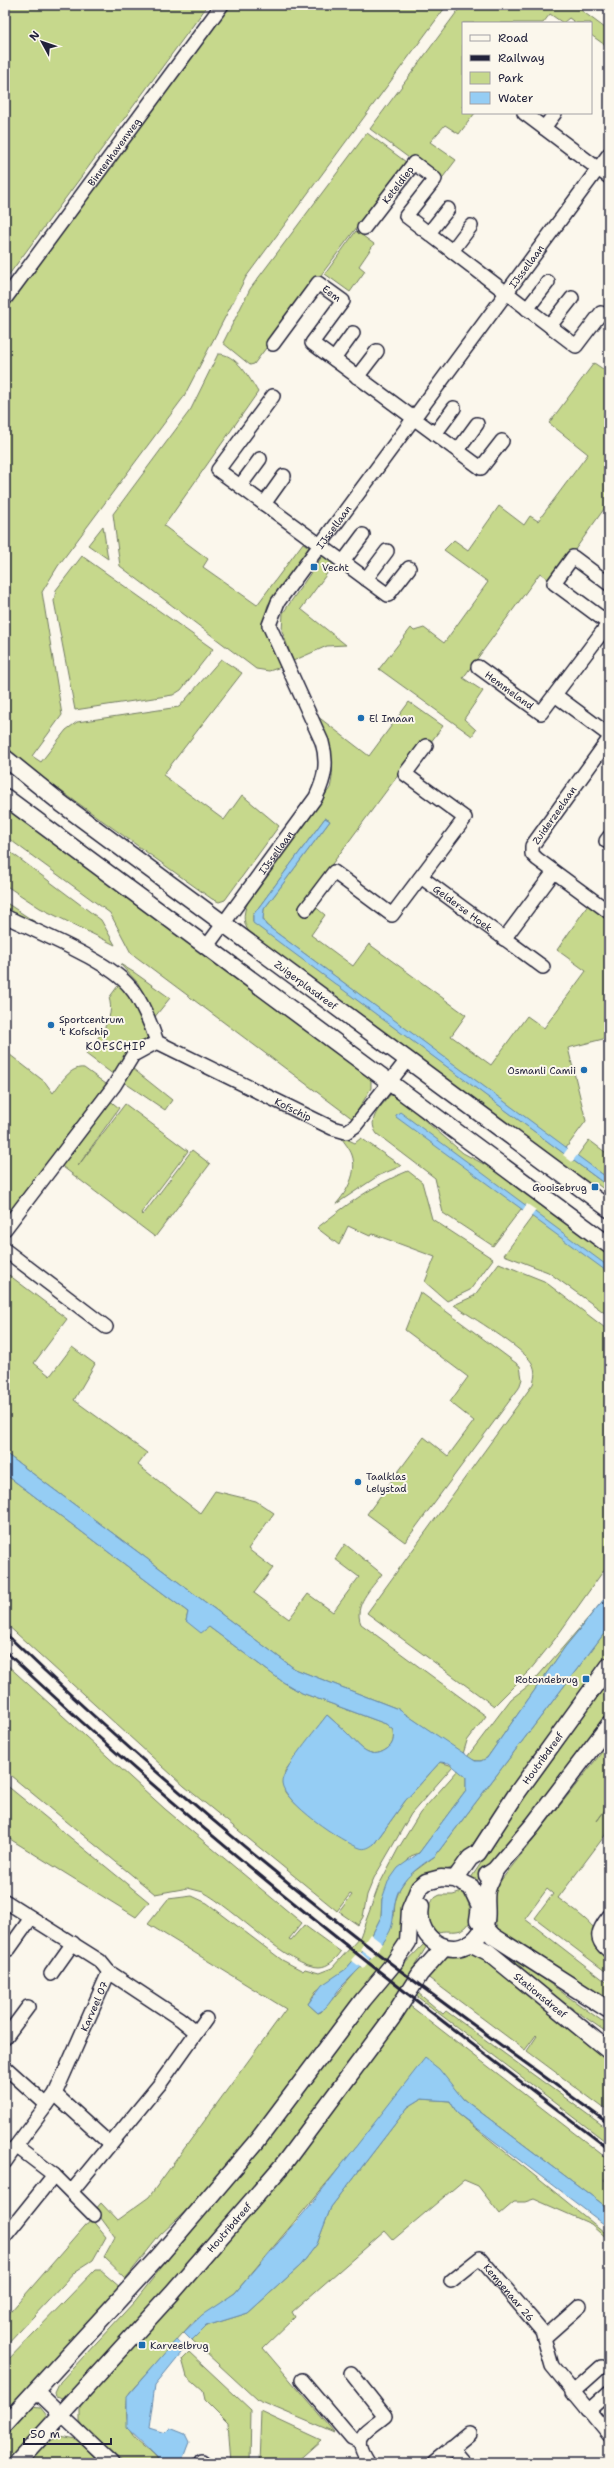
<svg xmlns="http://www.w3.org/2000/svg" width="614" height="2468" viewBox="0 0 614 2468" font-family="'Shantell Sans',sans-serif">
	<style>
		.green { fill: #c6d88c; stroke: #747d64 }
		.water { fill: #95cdf4; stroke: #6789aa }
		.pier { fill: #fbf7ec }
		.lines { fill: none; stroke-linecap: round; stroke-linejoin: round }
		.minor-casing { stroke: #22223b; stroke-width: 16 }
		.major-casing { stroke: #22223b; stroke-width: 19 }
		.minor { stroke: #fbf7ec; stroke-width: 13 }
		.major { stroke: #fbf7ec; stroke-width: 16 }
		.rail { stroke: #22223b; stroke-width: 3 }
		.poi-dot { fill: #1f6fb2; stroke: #fbf7ec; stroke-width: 1.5 }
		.labels { text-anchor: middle; stroke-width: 4; stroke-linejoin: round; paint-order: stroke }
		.street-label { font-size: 10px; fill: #22223b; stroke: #fbf7ec }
		.poi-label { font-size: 10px; fill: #22223b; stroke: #fbf7ec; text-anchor: start }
		.neighbourhood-label { font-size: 11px; letter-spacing: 1px; fill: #22223b; stroke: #fbf7ec }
	</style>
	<rect width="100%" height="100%" fill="#fbf7ec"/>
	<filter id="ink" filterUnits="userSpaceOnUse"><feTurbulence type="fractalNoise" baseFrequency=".025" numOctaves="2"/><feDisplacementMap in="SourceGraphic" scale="8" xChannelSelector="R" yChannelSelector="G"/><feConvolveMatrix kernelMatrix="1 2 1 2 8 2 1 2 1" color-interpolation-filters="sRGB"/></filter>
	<g filter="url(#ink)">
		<g class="green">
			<polygon points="5,5 208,5 5,280"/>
			<polygon points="230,5 447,5 246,277 183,398 58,566 42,592 62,715 32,756 41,762 66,730 77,722 179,707 221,659 242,673 163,775 224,820 242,795 279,826 225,900 219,902 212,899 5,751 5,311"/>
			<polygon points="462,5 574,5 609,31 609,48 591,35 591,23 576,23 569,18 563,23 550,14 543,23 463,23 463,113 475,113 459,134 445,125 430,142 456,160 440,181 370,129"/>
			<polygon points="367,133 406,162 254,364 250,365 223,343 250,289"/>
			<polygon points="356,231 374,244 359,266 365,271 350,292 325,274"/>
			<path d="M218,354C236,353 250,379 258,392L164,526L208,559L203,567L257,605L303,543L309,547L268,605C260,628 270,646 281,667L269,671L256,669L120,566L113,514L191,409Z"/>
			<polygon points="594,363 609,373 609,502 552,582 540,573 463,678 483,691 464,719 476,730 472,736 379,669 411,628 414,631 424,628 444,643 488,582 444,550 454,540 468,550 499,506 524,525 530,516 538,521 588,454 549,423"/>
			<polygon points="103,526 108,559 88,545"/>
			<polygon points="323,555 334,564 301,609 346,645 327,646 293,661 282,631 283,613"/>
			<polygon points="82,556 213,649 181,690 173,695 75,710 54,601 56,590"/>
			<path d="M409,702L443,726L427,747L422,743L306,899L325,915L311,935L353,966L369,944L466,1015L451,1036L491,1065L527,1016L544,1028L586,971L557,950L588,905L609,921V1031L603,1039L568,1048L586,1121L566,1148L266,925L263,919L264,909L330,821L325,818L253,915V922L609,1187V1193L597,1184L594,1188L585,1182L251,935C243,924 242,915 248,902L330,788C337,761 328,741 317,716L369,756Z"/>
			<polygon points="5,807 371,1079 371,1088 353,1119 131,953 110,913 5,836"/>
			<polygon points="5,848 101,920 115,945 40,908 5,885"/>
			<polygon points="5,902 35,922 5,909"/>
			<polygon points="120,964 135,973 170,998 153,1019 138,983"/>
			<path d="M120,983L133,1001L152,1039C135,1041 124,1063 114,1075L86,1054C98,1037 116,1019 109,998Z"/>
			<path d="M5,1051L45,1082L53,1093C61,1083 70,1066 84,1068L106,1084L5,1219Z"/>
			<polygon points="132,1068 172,1100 165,1110 122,1081"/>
			<path d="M394,1094L463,1153L493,1169L609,1255V1316L548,1272L504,1255L532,1217L521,1209L493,1246L443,1213L435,1178L377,1134C366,1119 381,1107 390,1095Z"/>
			<polygon points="108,1099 119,1108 78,1166 125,1104 188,1151 141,1213 143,1215 192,1150 210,1164 155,1237 59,1164"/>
			<path d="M340,1136L355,1143L361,1138L401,1166L378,1176L336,1204C347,1192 358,1172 352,1155C350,1149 344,1142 340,1136Z"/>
			<polygon points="589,1140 609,1155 609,1179 577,1156"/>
			<path d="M408,1171L422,1182L432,1219L493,1259L470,1290L447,1301L425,1282L435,1257L373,1234L370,1236L348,1226L339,1245L317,1228C346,1205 373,1185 408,1171Z"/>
			<path d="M499,1263L544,1281L609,1331V1563L555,1639L530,1670L494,1706L367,1613L533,1384C535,1376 536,1371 532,1363C522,1347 471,1317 454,1305L474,1296Z"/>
			<path d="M5,1272L67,1319L34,1363L50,1376L72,1347L95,1364L74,1400L147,1453L138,1465L200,1513L215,1491L256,1501L274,1513L248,1549L273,1568L254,1593L289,1619L308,1594L333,1612L359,1577L335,1559L345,1544L382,1574C371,1589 353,1605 361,1624L486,1716L467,1741L463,1754L398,1709L295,1669L5,1453Z"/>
			<polygon points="420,1292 520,1366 522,1379 519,1388 405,1542 367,1514 424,1437 448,1456 474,1421 450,1402 468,1377 405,1330"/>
			<path d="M5,1474L188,1612L186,1621L209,1627L283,1682L302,1693L386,1724L393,1730C394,1738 394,1744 387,1749C369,1762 358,1744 346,1732C340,1726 333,1721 327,1715L285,1771V1792C308,1822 340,1831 374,1844L405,1801L440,1762L453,1766L411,1814L374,1878L367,1895L363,1917L358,1925L339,1912L352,1895L350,1894L337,1911L331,1906L184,1786L5,1623Z"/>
			<path d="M602,1602L565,1647L487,1758C479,1763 475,1761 467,1757L511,1699L532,1683Z"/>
			<polygon points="609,1627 609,1656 475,1846 457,1866 426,1877 398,1946 210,2188 160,2235 126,2278 104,2257 115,2237 95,2210 101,2203 117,2220 149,2197 286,2009 148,1924 168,1899 192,1896 207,1903 282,1960 303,1971 305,1969 319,1973 332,1968 360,1937 379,1885 398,1849 420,1813 458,1770 466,1777 466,1790 419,1853 411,1856 382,1899 381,1917 368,1943 346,1969 316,1991 308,2004 318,2013 321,2012 376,1949 394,1916 395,1902 400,1888 408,1876 435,1856"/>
			<path d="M5,1663L165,1809L302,1923L289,1939L291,1940L304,1925L341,1952C336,1959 328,1967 319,1967C291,1968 232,1907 203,1892L188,1888L155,1894L5,1771Z"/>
			<polygon points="609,1680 609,1715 535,1813 474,1884 469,1881 521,1803"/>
			<path d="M609,1743V1804L597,1821L609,1805V1830L558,1898C588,1921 609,1932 609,1974L535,1918L553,1894L547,1889L525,1919L609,1984V2005L500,1933C492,1918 490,1899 498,1884Z"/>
			<polygon points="5,1784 149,1902 136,1917 5,1836"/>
			<path d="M462,1892C470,1901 477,1924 461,1930C453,1933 444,1929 436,1933C426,1920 422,1903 440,1895H453Z"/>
			<polygon points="485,1937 609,2026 609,2034 512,1966 482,1941"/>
			<path d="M425,1943L428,1944C329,2112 198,2255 67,2397L63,2399L56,2397L55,2393L60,2382L135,2301L385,1984Z"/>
			<polygon points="469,1951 479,1954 609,2057 609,2112 527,2051 537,2036 536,2035 525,2050 426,1976 446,1955"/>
			<polygon points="417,1992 443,2014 446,2011 609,2130 609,2144 415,1995"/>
			<path d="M409,2005L609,2160V2174L604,2180L606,2182L609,2178V2209L463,2099L435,2066L345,2161L235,2293L192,2323L130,2392C125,2399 126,2423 130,2431C137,2444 154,2450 160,2463H124L85,2428L80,2421V2407C120,2355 170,2309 213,2258C283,2177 348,2093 409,2005Z"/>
			<polygon points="421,2099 450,2101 457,2113 609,2236 609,2240 591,2224 534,2199 525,2202 514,2202 500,2214 478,2186 464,2180 393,2240 385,2231 292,2312 295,2317 263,2348 335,2433 257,2400 192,2340 206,2326 248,2313 301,2265 317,2244 331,2207 408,2107"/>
			<polygon points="91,2219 106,2237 93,2260 76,2271 5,2347 5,2318"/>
			<polygon points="95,2270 100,2270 121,2288 5,2414 5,2363"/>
			<polygon points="189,2352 251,2410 250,2463 231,2463 228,2423 205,2400 203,2391 187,2377 182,2359"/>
			<polygon points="31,2406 40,2407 48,2417 5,2463 5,2433"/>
			<polygon points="261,2412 321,2440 295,2463 259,2463"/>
			<polygon points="59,2436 76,2439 100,2463 25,2463 44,2442"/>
		</g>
		<g class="water">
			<polygon points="325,818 330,821 264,909 263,919 266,925 609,1179 609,1187 253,923 253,915"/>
			<polygon points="400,1112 609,1267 609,1273 396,1117 396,1115"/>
			<path d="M5,1453L295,1669L398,1709L475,1761H481L487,1758L565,1647L609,1593V1627L435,1856C417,1868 398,1881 395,1903C393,1912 394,1922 390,1931C381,1951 357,1970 342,1986C333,1995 330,2007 318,2013L308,2004L322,1985L346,1969L368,1943L381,1917L382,1899L388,1882L398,1868L419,1853L466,1790V1777L449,1763L440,1762L405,1801L374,1844C370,1847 365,1850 360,1848C342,1842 284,1803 282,1783C281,1770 318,1727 327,1715C333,1721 340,1726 346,1732C358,1744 369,1762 387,1749C394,1744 394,1738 393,1730L386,1724L302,1693L283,1682L209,1627L201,1633L186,1621L188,1612L5,1474Z"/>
			<polygon points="425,2058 439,2069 463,2099 609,2209 609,2228 457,2113 450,2101 421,2099 408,2107 331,2207 317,2244 301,2265 248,2313 206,2326 192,2340 184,2332 202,2315 235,2293 308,2208"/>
			<polygon points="176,2340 185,2348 155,2385 149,2428 165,2433 170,2428 185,2434 189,2442 181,2463 160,2463 157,2457 127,2428 127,2396"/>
		</g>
		<g class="pier">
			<polygon points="569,1147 578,1154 572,1162 563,1155"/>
			<polygon points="527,1204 536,1210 530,1218 522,1211"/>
			<polygon points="370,1934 383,1944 372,1958 360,1949"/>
			<polygon points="359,1951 370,1960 363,1969 351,1960"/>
		</g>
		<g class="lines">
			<defs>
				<g id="minor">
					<polyline points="524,113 544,128 555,113"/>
					<polyline points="544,128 609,177"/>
					<path id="s1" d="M364,228L414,163L435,179L406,216L576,346L601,313"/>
					<polyline points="429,233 448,209"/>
					<polyline points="452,251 471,226"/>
					<path id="s2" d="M5,299L222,5"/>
					<polyline points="527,309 548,282"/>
					<polyline points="550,326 572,298"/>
					<path id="s3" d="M273,344L318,283L343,301L312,343L481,468L502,441"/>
					<polyline points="334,359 353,333"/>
					<polyline points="357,377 377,351"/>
					<polyline points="273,396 218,470 388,595 409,568"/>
					<polyline points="435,434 454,408"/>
					<polyline points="458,450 477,424"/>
					<polyline points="240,486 260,459"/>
					<polyline points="264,504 284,476"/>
					<polyline points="343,562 363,535"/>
					<polyline points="366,579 387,551"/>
					<polyline points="608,623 554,583 573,557 609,584"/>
					<path id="s4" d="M478,667L541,713L609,623"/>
					<polyline points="555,695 609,735"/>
					<polyline points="609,739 532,846 532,854 537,859 609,912"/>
					<polyline points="606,841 609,837"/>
					<path id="s5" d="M421,877L543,967"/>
					<polyline points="306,909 334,872 392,915 465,818 405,774 426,746"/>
					<path id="s6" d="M5,916C38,933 108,960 130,987C141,999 152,1027 157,1042L332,1128L346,1132L355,1126L407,1060"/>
					<polyline points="504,939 554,872"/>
					<path id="s7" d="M207,946L316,797C325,778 328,762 322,742L269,625L278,602L609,154"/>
					<polyline points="5,1229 114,1086 133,1055 157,1042"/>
					<polyline points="5,1250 106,1327"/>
					<polyline points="5,1901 100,1961 109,1972"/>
					<path d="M609,1916C598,1930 593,1939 609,1951"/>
					<polyline points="9,1949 31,1918"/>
					<polyline points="51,1974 73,1943"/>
					<polyline points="5,2038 28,2007"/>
					<polyline points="5,2067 47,2105"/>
					<polyline points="55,2094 110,2144"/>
					<path id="s8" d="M16,2146L55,2094L109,1972L180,2019L196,2032"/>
					<polyline points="5,2162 16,2146 54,2175 5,2236"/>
					<polyline points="54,2175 94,2215"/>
					<polyline points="72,2191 159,2085 206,2019"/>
					<path id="s9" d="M451,2281L480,2258L542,2331L552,2366L609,2435"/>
					<polyline points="544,2338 580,2306"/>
					<path d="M351,2373L385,2416C363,2434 351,2435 369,2463"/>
					<polyline points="302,2380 352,2439 359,2442"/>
					<polyline points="36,2391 112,2463"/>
					<polyline points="572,2393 601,2367"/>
					<polyline points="588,2411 609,2392"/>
					<polyline points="451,2448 464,2463"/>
					<polyline points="202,2461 204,2463"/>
					<polyline points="434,2463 469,2434"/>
				</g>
				<g id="major">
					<path id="s10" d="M5,758L62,804L609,1209"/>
					<polyline points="5,797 609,1245"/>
					<polyline points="487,1875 495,1870 533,1825 609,1725"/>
					<path id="s11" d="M455,1879L470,1858L478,1853L517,1793L609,1666"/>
					<path d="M421,1906C414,1944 460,1964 481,1932C491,1918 484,1905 487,1890C489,1883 493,1877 495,1870"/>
					<path id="s12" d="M470,1943L488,1952L609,2051"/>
					<polyline points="5,2424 160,2255 257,2141 363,2000 394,1963 408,1942 410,1909 419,1888 426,1882 441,1878 455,1879 471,1887 480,1906 478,1920 493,1936 609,2010"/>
					<path id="s13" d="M17,2463L172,2293L282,2166L392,2018L420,1974L444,1947"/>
				</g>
			</defs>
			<use href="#minor" class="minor-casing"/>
			<use href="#major" class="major-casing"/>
			<use href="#minor" class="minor"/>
			<use href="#major" class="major"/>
			<g class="rail">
				<path d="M5,1633C113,1737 227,1835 345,1928C431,1996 521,2059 609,2124"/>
				<path d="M5,1651C196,1832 400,1990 609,2149"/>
			</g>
		</g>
	</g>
	<g class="poi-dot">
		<rect x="310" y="563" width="8" height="8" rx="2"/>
		<circle cx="361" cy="718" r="4"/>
		<circle cx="51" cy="1025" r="4"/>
		<circle cx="584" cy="1070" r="4"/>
		<rect x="591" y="1183" width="8" height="8" rx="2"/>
		<circle cx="358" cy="1482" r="4"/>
		<rect x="582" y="1675" width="8" height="8" rx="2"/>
		<rect x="138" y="2341" width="8" height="8" rx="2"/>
	</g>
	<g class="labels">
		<g class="street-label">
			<text dy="4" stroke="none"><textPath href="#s2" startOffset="183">Binnenhavenweg</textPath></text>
			<text dy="4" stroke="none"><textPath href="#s1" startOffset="55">Keteldiep</textPath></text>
			<text dy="4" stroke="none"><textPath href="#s7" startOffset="812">IJssellaan</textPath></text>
			<text dy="4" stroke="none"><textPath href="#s3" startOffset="93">Eem</textPath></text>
			<text dy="4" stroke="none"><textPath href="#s7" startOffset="488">IJssellaan</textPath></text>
			<text dy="4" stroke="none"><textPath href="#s4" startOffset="39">Hemmeland</textPath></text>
			<text transform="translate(554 815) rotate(-55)" y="4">Zuiderzeelaan</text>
			<text dy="4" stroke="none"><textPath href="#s7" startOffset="116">IJssellaan</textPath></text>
			<text dy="4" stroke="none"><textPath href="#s5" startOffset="52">Gelderse Hoek</textPath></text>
			<text dy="4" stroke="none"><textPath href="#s10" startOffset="377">Zuigerplasdreef</textPath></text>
			<text dy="4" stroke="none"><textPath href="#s6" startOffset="358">Kofschip</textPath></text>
			<text dy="4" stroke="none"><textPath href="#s11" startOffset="150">Houtribdreef</textPath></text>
			<text dy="4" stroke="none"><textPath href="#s12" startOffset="88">Stationsdreef</textPath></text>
			<text dy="4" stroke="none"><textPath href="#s8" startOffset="161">Karveel 07</textPath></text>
			<text dy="4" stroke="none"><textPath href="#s13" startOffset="317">Houtribdreef</textPath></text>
			<text dy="4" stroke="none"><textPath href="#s9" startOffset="82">Kempenaar 26</textPath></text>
		</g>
		<g class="poi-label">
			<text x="322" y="571">Vecht</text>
			<text x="369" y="722">El Imaan</text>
			<text x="59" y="1023">Sportcentrum<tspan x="59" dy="12">'t Kofschip</tspan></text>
			<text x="576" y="1074" text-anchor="end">Osmanli Camii</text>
			<text x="587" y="1191" text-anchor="end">Gooisebrug</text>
			<text x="366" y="1480">Taalklas<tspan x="366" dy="12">Lelystad</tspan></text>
			<text x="578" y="1683" text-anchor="end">Rotondebrug</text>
			<text x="150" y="2349">Karveelbrug</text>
		</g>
		<g class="neighbourhood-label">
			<text x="116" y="1050">KOFSCHIP</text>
		</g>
	</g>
	<rect width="614" height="2468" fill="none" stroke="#fbf7ec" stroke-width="20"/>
	<rect x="10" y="10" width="594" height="2448" fill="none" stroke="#22223b" stroke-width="1.5" filter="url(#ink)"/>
	<rect x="462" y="22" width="130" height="92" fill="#fbf7ec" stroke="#a4a2a5"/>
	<rect x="470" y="35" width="20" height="6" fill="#fbf7ec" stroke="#a4a2a5"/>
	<text x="498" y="42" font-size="12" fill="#22223b">Road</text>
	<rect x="470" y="55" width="20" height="6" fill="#22223b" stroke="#a4a2a5"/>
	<text x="498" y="62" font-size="12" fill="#22223b">Railway</text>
	<rect x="470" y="72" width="20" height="12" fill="#c6d88c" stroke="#a4a2a5"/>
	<text x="498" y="82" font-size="12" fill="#22223b">Park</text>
	<rect x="470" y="92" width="20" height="12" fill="#95cdf4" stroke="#a4a2a5"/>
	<text x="498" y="102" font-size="12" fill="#22223b">Water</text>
	<g transform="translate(42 42) rotate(310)" stroke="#fbf7ec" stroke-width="3" paint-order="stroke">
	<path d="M0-3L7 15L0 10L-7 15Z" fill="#22223b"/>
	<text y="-6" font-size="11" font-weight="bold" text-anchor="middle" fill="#22223b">N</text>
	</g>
	<path d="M24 2438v6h87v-6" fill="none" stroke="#22223b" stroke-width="2"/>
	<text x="30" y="2438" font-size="12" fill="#22223b" stroke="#fbf7ec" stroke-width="3" paint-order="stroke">50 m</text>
</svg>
